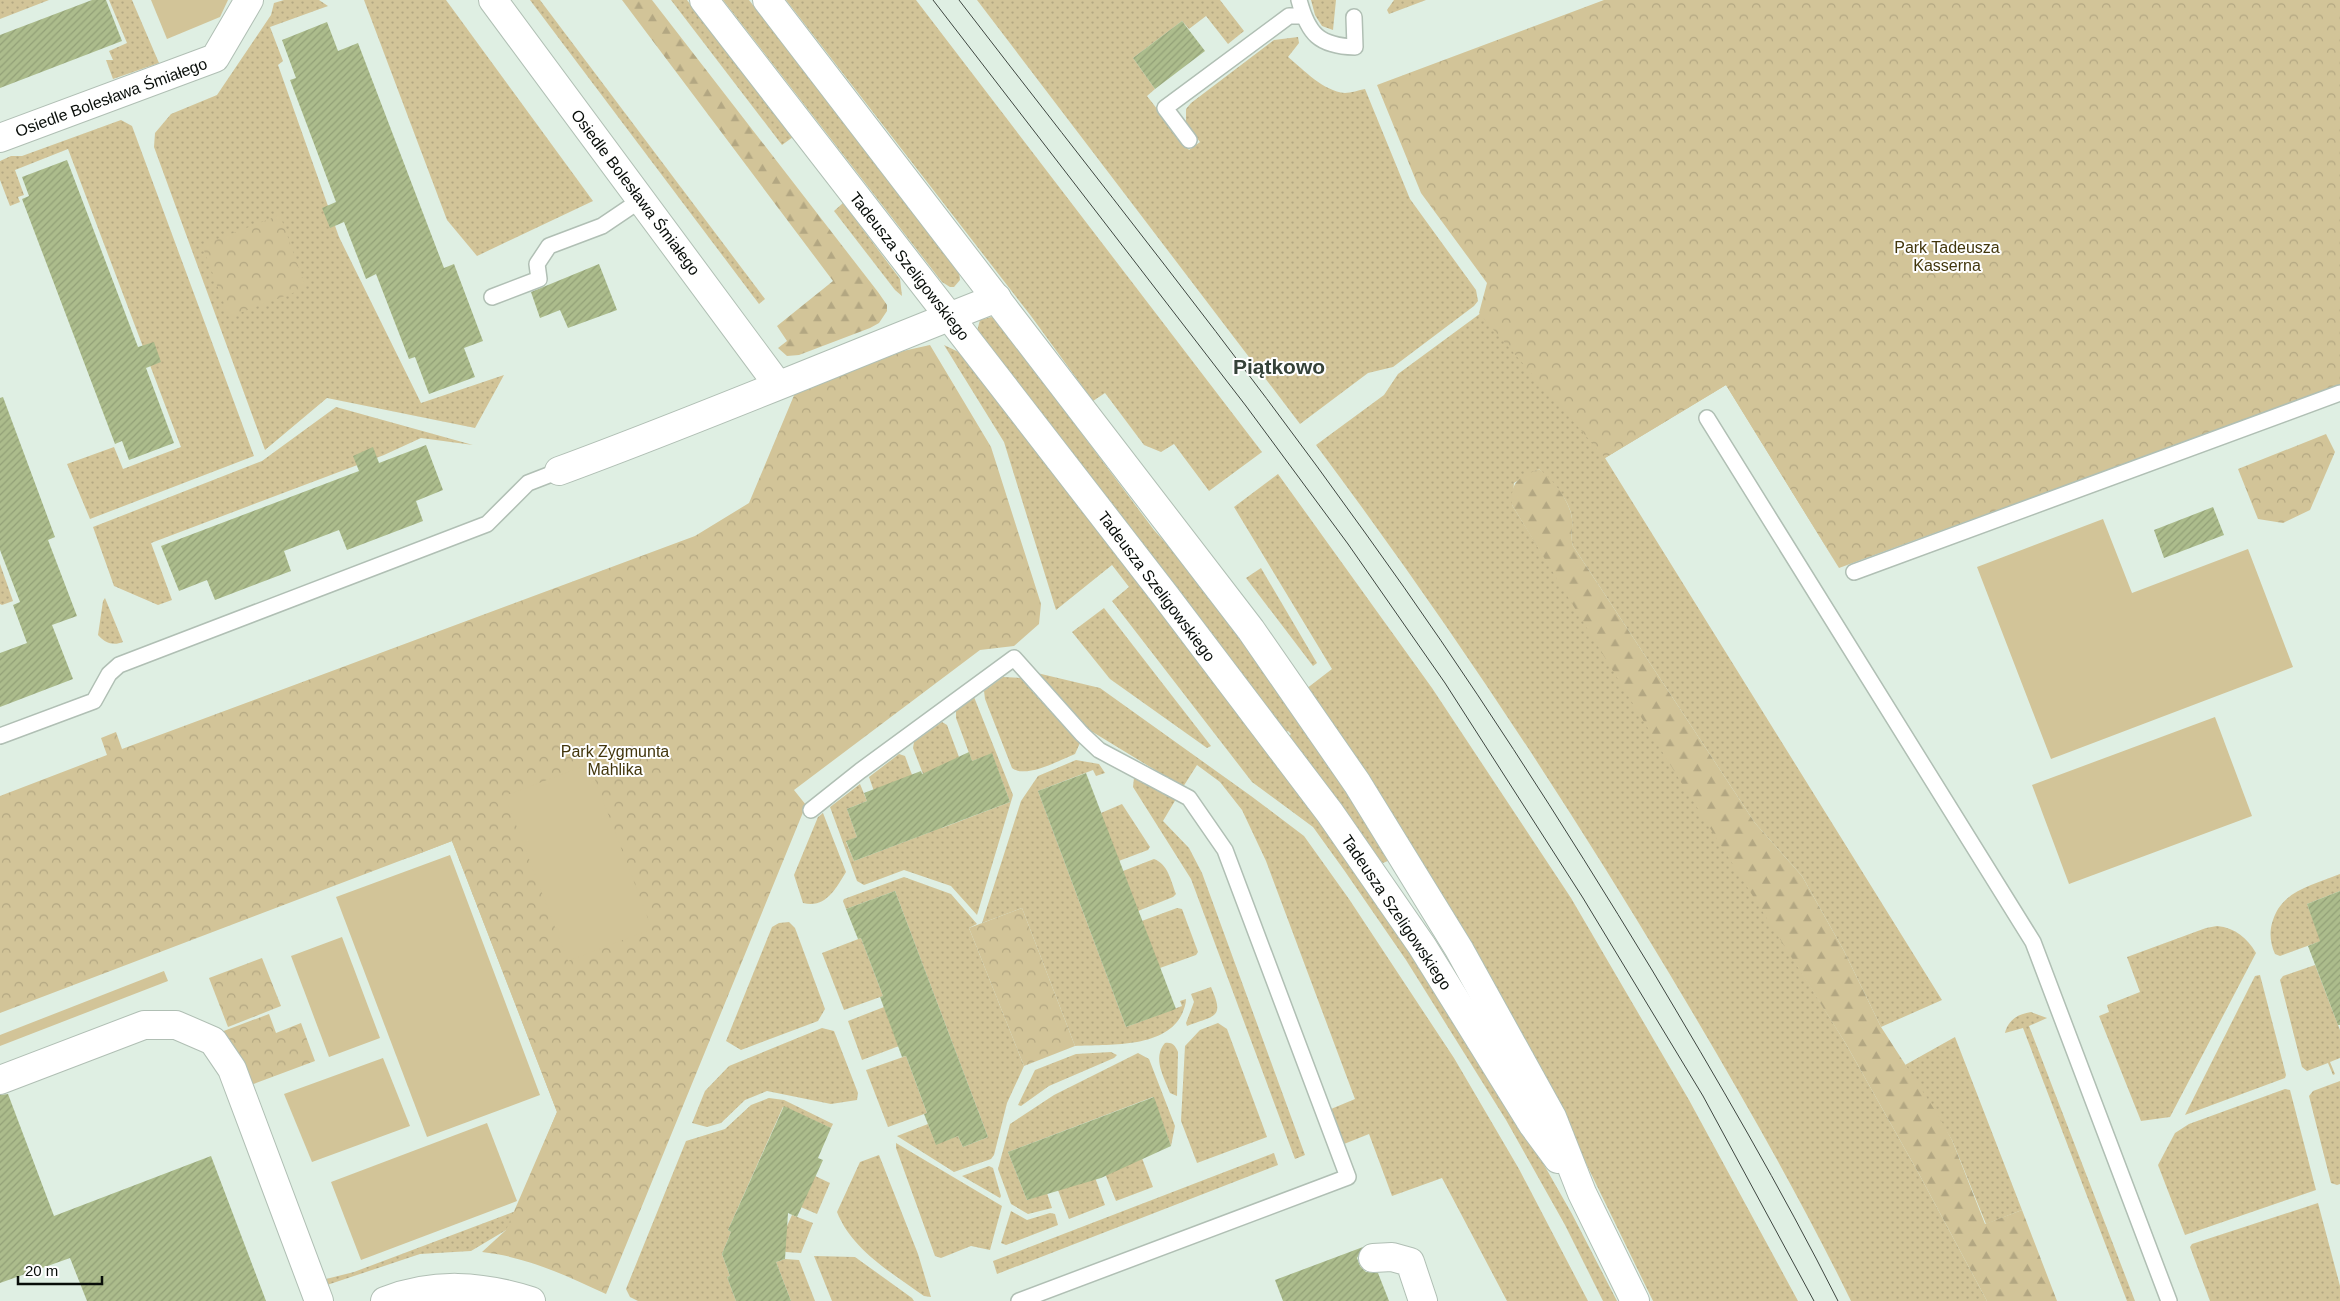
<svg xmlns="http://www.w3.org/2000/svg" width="2340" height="1301" viewBox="0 0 2340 1301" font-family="Helvetica,sans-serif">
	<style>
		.grass { fill: url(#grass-dots) }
		.forest { fill: url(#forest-firs) }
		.park { fill: url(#park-crowns) }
		.pitch { fill: #d2c498 }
		.building { fill: url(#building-hatch) }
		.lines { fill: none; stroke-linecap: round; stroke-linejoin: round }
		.lane-casing { stroke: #b0bfb4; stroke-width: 18 }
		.street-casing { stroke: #b0bfb4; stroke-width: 30 }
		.secondary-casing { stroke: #b0bfb4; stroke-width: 30 }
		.lane { stroke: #fff; stroke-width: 15 }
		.street { stroke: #fff; stroke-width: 28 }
		.secondary { stroke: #fff; stroke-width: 28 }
		.tram { stroke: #3e4640; stroke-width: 1 }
		.labels { text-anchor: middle; stroke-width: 4; stroke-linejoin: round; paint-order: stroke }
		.street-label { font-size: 16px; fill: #080d09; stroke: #fff }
		.park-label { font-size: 16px; fill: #42360d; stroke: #fff }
		.district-label { font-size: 21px; font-weight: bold; fill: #354239; stroke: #fff }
	</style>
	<defs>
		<pattern id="grass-dots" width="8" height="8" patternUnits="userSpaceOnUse" patternTransform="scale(1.25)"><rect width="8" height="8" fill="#d2c498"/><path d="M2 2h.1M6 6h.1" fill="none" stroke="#b3a782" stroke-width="1.8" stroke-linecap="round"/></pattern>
		<pattern id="forest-firs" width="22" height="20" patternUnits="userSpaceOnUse" patternTransform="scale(1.25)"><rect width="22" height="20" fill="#d2c498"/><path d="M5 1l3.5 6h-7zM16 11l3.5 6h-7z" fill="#b3a782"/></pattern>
		<pattern id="park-crowns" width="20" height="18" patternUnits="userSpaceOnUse" patternTransform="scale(1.25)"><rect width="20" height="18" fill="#d2c498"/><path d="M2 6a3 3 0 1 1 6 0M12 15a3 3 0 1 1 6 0" fill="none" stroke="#b3a782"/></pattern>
		<pattern id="building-hatch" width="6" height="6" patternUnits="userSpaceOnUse" patternTransform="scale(1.25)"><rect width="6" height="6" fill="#acbc8c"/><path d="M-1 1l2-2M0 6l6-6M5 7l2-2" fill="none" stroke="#92a077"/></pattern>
	</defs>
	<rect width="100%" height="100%" fill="#dfefe3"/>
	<g class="grass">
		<polygon points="0,0 49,0 0,19"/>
		<polygon points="109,0 132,0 159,63 113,79 106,60 113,60 109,51 127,43"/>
		<polygon points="284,0 319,0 328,6 270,27 283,61 278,65 339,237 421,403 504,375 475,428 327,398 265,450 154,147 155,133 171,114 217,95 271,15 274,3"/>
		<polygon points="364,0 446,0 593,201 477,256 447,220"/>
		<polygon points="530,0 540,0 765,299 759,304"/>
		<polygon points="671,0 687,0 793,137 782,145"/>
		<polygon points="723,0 749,0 959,271 960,280 954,287 950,287 942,282"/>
		<polygon points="786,0 916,0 1262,452 1209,491 1174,444 1161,452 1144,445 1105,393 1093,401 1031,316"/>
		<path d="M977,0H1220L1244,31L1228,44L1206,16L1189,29L1182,21L1133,58L1155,89L1147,96L1189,150L1200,142L1186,125V109L1191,103L1274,40L1298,37L1299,43L1288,57C1304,70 1323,91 1345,93C1351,93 1359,90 1365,89L1410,199L1476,290L1478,301L1474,306L1393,367L1368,373L1300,424Z"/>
		<polygon points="1311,0 1336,0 1333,30 1322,26 1315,15"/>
		<polygon points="1394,0 1426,0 1389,14 1387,10"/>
		<polygon points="121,120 132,126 254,456 90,519 67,464 114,447 123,469 181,447 68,149 15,170 24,195 18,197 20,202 10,206 0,180 0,161 11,156 22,156"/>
		<polygon points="843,203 900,279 902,296 895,290 834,211"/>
		<path d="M1485,310L1699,335L1839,568L1726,385L1605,458L1942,1000L1881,1027L1844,951L1802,876L1755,823L1573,546C1570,536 1573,528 1572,519C1570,499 1552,482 1539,469L1514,483L1512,505L1846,1044L1919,1174L1987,1301H1851C1796,1189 1733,1080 1669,973C1560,791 1443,615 1316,445L1384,395L1398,374Z"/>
		<polygon points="991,317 996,319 1154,530 1214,597 1293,706 1390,860 1383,863 1381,861 1288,737 1291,734 1288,731 1285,733 977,331 980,320"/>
		<polygon points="944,345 967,356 1323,821 1503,1093 1572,1214 1617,1301 1603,1301 1565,1225 1506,1120 1406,960 1344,870 1313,827 1252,782 1112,601 1129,587 1112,565 1056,610 1004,442"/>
		<polygon points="336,407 473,445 421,438 384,455 151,543 172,600 158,605 114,586 93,527 262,461"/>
		<polygon points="1278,474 1432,688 1571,898 1689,1100 1798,1301 1653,1301 1561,1112 1306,689 1332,669 1234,507"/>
		<polygon points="0,564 13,601 2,605 0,604"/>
		<polygon points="1261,568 1317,663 1313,666 1246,578"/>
		<path d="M105,598L123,642C113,646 105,643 98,635L103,601Z"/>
		<polygon points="1104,608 1211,746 1207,748 1110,679 1072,632"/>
		<polygon points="1037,673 1100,688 1251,796 1304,836 1349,899 1454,1058 1519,1169 1588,1301 1507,1301 1442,1178 1392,1196 1369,1134 1344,1144 1331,1109 1355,1099 1266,861 1242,810 1220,782 1197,765 1183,787 1091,731"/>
		<path d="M1003,677L1021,678L1080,743L1075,754C1060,760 1026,779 1012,768L985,699L984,691Z"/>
		<polygon points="974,697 1013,795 977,915 951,886 904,870 864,885 857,881 830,807 860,784 867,801 847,809 857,837 846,842 854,861 933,831 932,828 942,828 1010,802 992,754 972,761 956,718 956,711"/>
		<polygon points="942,722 947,725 962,765 925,779 913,748 914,742"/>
		<polygon points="899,754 905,756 915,783 876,797 869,777"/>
		<path d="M1076,760L1099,764L1105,773L1096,776L1093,770L1038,791L1126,1027L1182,1006L1180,1001L1186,999C1186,1004 1184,1009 1182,1014C1165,1049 1108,1044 1075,1046L1022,908L982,923L1021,801L1038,776Z"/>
		<polygon points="1134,778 1176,799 1163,821 1189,848 1202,873 1305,1155 1295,1159 1191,879 1133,787"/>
		<polygon points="1122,804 1150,847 1148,850 1116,862 1101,813"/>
		<path d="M823,813L846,872C836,888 826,909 803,903L794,875L818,817Z"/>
		<polygon points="451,816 592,1179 471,1251 420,1254 324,1286 322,1280 354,1272 516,1211 557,1112 452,841 408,858"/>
		<path d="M1154,859C1168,864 1171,881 1176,894L1173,897L1138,911L1123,871Z"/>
		<path d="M2340,874V891L2307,904L2321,941L2280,956L2275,954C2270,943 2269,931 2273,920C2283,890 2313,885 2340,874Z"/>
		<polygon points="904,877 951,894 977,924 969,928 1024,1066 1007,1103 994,1155 991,1159 954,1172 897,1136 928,1124 936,1144 958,1136 963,1147 988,1137 895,891 846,909 843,901 844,899"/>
		<polygon points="1177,908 1182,909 1198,952 1196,955 1160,968 1139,922"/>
		<polygon points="789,922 795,928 825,1009 818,1021 741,1050 726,1041 772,927 779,923"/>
		<path d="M2217,926C2236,928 2247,938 2256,953L2170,1117L2141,1121L2099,1016L2109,1012L2107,1005L2140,992L2127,957L2206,928Z"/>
		<polygon points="861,938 883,996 844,1010 822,953"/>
		<polygon points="2315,965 2340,1030 2340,1058 2330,1062 2335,1074 2333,1075 2328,1063 2307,1071 2302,1067 2280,980 2283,976"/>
		<polygon points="2260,975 2286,1075 2285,1078 2185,1115 2255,976"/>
		<path d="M1211,987C1225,1019 1215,1015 1187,1026L1186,1023L1194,1002L1191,994Z"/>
		<polygon points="884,1007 899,1046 862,1060 848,1021"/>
		<path d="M2031,1012L2047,1018L2029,1026L2135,1301H2127L2023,1028L2005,1033C2008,1020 2018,1014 2031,1012Z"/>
		<polygon points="1218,1023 1227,1029 1267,1137 1197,1163 1181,1121 1185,1046 1200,1030"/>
		<polygon points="822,1028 834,1031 858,1093 857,1100 831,1104 767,1091 745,1100 721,1123 707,1127 692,1123 705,1091 729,1066"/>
		<polygon points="1955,1037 2022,1210 1986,1224 1952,1140 1905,1065"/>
		<path d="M1165,1043C1172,1042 1175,1045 1178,1052L1177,1096L1170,1093C1164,1077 1152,1058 1165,1043Z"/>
		<polygon points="1111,1052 1117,1055 1114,1058 1049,1086 1021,1106 1018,1105 1035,1070 1076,1054"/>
		<polygon points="1138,1053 1149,1059 1175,1126 1171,1146 1153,1097 1008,1152 1027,1200 1047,1193 1052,1208 1028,1214 1011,1204 998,1169 1010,1124 1054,1095"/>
		<polygon points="906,1056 927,1113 888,1127 866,1070"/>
		<polygon points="2340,1081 2340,1184 2337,1185 2331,1183 2309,1096 2313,1091"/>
		<polygon points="2285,1089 2290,1090 2316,1190 2185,1235 2158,1165 2175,1133 2189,1124"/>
		<polygon points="769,1098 784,1100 833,1124 831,1128 783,1107 728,1230 731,1232 722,1254 730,1276 727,1277 736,1301 638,1301 630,1297 626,1289 686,1141 725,1129 751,1105"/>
		<polygon points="896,1143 1002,1206 990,1250 971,1246 941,1258 935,1256 896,1148"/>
		<polygon points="1140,1153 1153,1187 1116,1201 1104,1171"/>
		<polygon points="1274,1153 1278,1165 997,1274 993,1261"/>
		<path d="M879,1155L918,1254L931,1297L924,1296C892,1273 852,1250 837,1212L860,1162Z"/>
		<polygon points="989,1166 993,1168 1001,1196 1000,1198 962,1176"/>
		<polygon points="1093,1172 1105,1205 1069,1219 1056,1185"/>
		<polygon points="811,1174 830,1183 817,1214 796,1205"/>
		<polygon points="2318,1203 2340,1286 2340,1301 2210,1301 2190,1247 2192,1244"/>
		<polygon points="1011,1211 1027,1220 1050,1213 1055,1214 1058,1225 1006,1245 1001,1243"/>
		<polygon points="792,1215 813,1223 801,1253 786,1252 777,1248"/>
		<polygon points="814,1256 855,1257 912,1298 914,1301 832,1301"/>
		<polygon points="785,1259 799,1260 815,1301 791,1301 776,1262"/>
	</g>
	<g class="forest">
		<polygon points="622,0 652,0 878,292 887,305 887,311 879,323 870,328 799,355 787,356 778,348 787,341 777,326 833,281"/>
		<path d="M1539,469C1553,479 1570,501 1572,519C1573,529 1570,536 1573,546L1755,823L1802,876L1844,951L1881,1027L1938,1115L1952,1140L1985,1224L2022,1210L2057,1301H1987L1919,1174L1846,1044L1666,758L1512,505C1510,481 1519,478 1539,469Z"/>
	</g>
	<g class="park">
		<polygon points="1604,0 2340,0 2340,385 1839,568 1726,385 1605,458 1479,313 1487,283 1421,193 1377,85"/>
		<polygon points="280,215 306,288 229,317 202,245"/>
		<path d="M930,345L991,447L1041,604L1039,624L1014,646L980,650L794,790L806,805L606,1294C565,1275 527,1257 482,1252L506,1230L557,1112L452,841L0,1013V796L107,755L101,738L116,732L122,749L695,536L749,503L795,393L903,351Z"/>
		<polygon points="2326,434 2335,452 2310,510 2283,523 2258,519 2238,469"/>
		<polygon points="1022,908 1075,1046 1024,1066 969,928"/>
		<polygon points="262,958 281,1006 228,1027 209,978"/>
		<polygon points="269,1014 276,1033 301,1023 315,1061 248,1086 221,1032"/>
	</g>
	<g class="pitch">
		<polygon points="151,0 228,0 220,17 167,39"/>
		<polygon points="2103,519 2132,593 2248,549 2293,667 2051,759 1977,567"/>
		<polygon points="2215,717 2252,816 2069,884 2032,785"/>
		<polygon points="589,764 652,929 568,961 505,796"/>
		<polygon points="450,855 540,1095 427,1137 336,897"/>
		<polygon points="342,937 380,1038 329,1057 291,956"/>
		<polygon points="164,971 168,981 0,1046 0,1035"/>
		<polygon points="383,1058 410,1126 312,1162 284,1094"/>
		<polygon points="487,1123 517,1201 361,1260 331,1182"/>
	</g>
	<g class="building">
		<polygon points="92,0 106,0 122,41 0,88 0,35"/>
		<polygon points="1182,21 1205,51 1155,89 1133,58"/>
		<polygon points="327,22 338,51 358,43 444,268 454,264 483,341 464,348 475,377 429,394 415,357 409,359 376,274 366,279 344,222 330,228 322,208 336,202 290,80 296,78 282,40"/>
		<polygon points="67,160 138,347 154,342 161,362 146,368 174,443 129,460 122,441 115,444 22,199 29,196 22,177"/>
		<polygon points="599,264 617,310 568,328 560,310 540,318 531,292"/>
		<polygon points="3,397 55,537 48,540 77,616 52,625 73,679 0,707 0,653 27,643 13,605 20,602 0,550 0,398"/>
		<polygon points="426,445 443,490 416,501 423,521 347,550 339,530 284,551 291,571 215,600 207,580 179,591 161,546 359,471 353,456 373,447 379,463"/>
		<polygon points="2213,507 2224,535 2164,558 2154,530"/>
		<polygon points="969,752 972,761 992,753 1010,802 854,861 846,841 857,837 847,809 867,801 864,793 921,771 922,774"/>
		<polygon points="1086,773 1176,1009 1126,1027 1038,791"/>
		<polygon points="895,891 988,1137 963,1147 958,1136 936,1145 924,1114 927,1113 906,1056 902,1057 880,997 883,996 861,938 858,939 846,909"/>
		<polygon points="2340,891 2340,1025 2338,1025 2308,946 2320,941 2307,904"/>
		<polygon points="8,1094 54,1216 211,1156 266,1301 87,1301 70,1258 0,1283 0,1095"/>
		<polygon points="1154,1097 1171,1146 1101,1178 1027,1200 1008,1152"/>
		<polygon points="784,1106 831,1128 818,1158 823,1160 797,1217 788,1213 785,1259 776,1262 791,1301 736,1301 727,1277 730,1276 722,1254 731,1232 728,1230"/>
		<polygon points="1363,1247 1357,1258 1360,1266 1366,1272 1378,1273 1389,1301 1283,1301 1275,1280"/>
	</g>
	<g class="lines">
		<defs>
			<g id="lane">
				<path d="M1299,0C1308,34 1319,46 1355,47L1354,17"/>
				<polyline points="1189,140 1165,108 1289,16 1303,16"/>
				<polyline points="492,297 539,279 537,264 549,246 602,226 642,199"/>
				<polyline points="1707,418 2033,942 2169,1301"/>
				<polyline points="1854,572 2340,393"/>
				<polyline points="0,736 94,701 109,674 119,665 487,524 528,483 559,471"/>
				<polyline points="811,810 860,771 1014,658 1082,734 1099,750 1189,798 1225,850 1348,1177 1019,1301"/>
			</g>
			<g id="street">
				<polyline points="493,0 778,385"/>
				<polyline points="0,138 215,58 249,0"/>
				<path d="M559,471C706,417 851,355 997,298"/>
				<polyline points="0,1080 144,1025 176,1025 213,1041 232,1069 319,1301"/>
				<polyline points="1373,1258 1392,1257 1410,1262 1423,1301"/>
				<path d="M385,1301C434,1282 481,1285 531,1301"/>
			</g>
			<g id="secondary">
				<polyline points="704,0 1164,594 1330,813 1422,946 1533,1125 1558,1159"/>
				<polyline points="767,0 1251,630 1357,783 1459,949 1552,1117 1582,1193 1635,1301"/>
			</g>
		</defs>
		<use href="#lane" class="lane-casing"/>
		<use href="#street" class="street-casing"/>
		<use href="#secondary" class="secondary-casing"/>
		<use href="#lane" class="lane"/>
		<use href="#street" class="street"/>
		<use href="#secondary" class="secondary"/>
		<g class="tram">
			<polyline points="933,0 1246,406 1348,544 1445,683 1583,898 1703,1096 1814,1301"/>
			<path d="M959,0C1095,177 1236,352 1366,534C1468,675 1562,822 1652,970C1717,1079 1781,1188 1838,1301"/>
		</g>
	</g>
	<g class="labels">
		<g class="street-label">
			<text transform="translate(111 97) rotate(-20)" y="6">Osiedle Bolesława Śmiałego</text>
			<text transform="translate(636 192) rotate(53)" y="6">Osiedle Bolesława Śmiałego</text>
			<text transform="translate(910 266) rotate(52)" y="6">Tadeusza Szeligowskiego</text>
			<text transform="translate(1157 586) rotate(53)" y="6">Tadeusza Szeligowskiego</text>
			<text transform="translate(1397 912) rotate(56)" y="6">Tadeusza Szeligowskiego</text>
		</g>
		<g class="park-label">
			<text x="1947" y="253">Park Tadeusza<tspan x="1947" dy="18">Kasserna</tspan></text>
			<text x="615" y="757">Park Zygmunta<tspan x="615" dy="18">Mahlika</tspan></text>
		</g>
		<g class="district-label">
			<text x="1279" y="374">Piątkowo</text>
		</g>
	</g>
	<path d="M18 1276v8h84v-8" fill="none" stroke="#080d09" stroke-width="2.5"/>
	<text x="25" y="1276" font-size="15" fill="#080d09" stroke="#ffffff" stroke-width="4" paint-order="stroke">20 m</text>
</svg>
